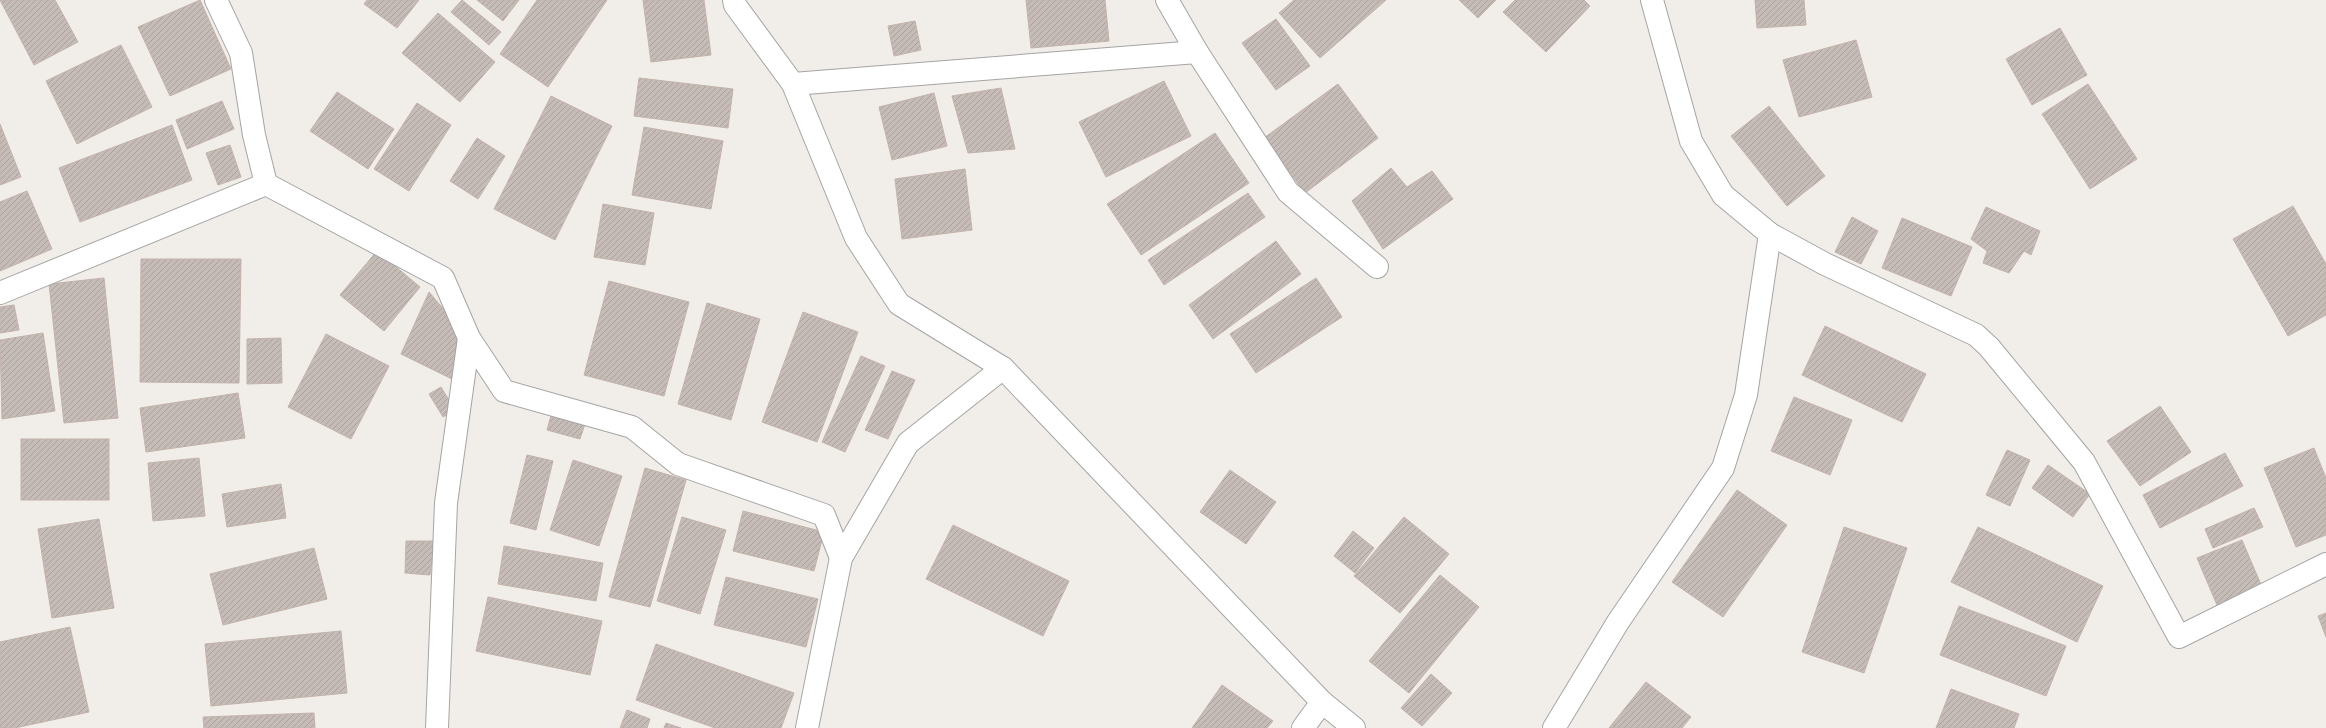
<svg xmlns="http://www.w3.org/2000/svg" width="2326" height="728" viewBox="0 0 2326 728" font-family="'Public Sans',sans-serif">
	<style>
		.building { fill: url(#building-hatch); stroke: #c3b2aa }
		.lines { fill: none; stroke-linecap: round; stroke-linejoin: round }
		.street-casing { stroke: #a5a5a5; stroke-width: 24 }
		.street { stroke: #fff; stroke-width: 22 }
	</style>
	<defs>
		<pattern id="building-hatch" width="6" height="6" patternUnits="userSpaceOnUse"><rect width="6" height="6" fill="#c6bcb7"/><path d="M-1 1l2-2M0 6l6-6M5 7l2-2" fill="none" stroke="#aaa19d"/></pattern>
	</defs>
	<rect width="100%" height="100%" fill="#f1ede8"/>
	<g class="building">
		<polygon points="0,0 55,0 78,42 34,65"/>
		<polygon points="200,0 231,69 170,96 138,27"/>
		<polygon points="367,0 419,0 397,28 364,4"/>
		<polygon points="462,0 501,32 489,45 451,12"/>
		<polygon points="477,0 519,0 503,21"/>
		<polygon points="537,0 607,0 548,87 500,54"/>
		<polygon points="643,0 704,0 711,55 651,62"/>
		<polygon points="1026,0 1105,0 1109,41 1031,48"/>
		<polygon points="1294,0 1386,0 1320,58 1279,13"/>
		<polygon points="1459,0 1496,0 1478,18"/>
		<polygon points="1515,0 1584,0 1590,6 1546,52 1503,12"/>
		<polygon points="1755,0 1804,0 1806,25 1757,28"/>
		<polygon points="438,13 495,62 460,102 402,53"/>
		<polygon points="1276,19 1310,66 1276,90 1242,43"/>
		<polygon points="915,21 921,50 894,56 888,26"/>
		<polygon points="2060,28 2087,75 2032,105 2006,59"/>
		<polygon points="1856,40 1872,97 1799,117 1783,60"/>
		<polygon points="121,45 152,107 77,144 46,81"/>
		<polygon points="639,78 733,89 728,128 634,116"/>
		<polygon points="1164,81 1191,136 1106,177 1079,122"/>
		<polygon points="1338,84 1378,138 1305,193 1264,138"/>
		<polygon points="2088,84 2137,159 2090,189 2042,114"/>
		<polygon points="1001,88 1015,149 968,153 952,96"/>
		<polygon points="337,92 394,129 368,169 310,131"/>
		<polygon points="934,93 947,146 892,160 879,107"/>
		<polygon points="551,96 612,126 555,240 494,209"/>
		<polygon points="222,101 234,129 187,149 176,120"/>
		<polygon points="417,103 451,125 409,191 374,169"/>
		<polygon points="1769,106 1825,176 1787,206 1731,136"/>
		<polygon points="0,124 21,177 0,185"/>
		<polygon points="172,125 192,180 80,222 59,168"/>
		<polygon points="644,127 723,141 711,209 632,195"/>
		<polygon points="1215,133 1249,183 1141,255 1107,204"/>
		<polygon points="477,138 505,156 478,199 450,181"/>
		<polygon points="230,145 241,177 218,185 206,153"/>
		<polygon points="1391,168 1407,187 1432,171 1453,199 1383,249 1352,201"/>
		<polygon points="965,169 972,230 902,239 895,179"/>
		<polygon points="27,191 52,249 0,271 0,202"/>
		<polygon points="1248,193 1265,217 1164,285 1148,260"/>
		<polygon points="603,204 654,213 645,265 594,257"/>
		<polygon points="2293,206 2326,264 2326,315 2288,336 2233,239"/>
		<polygon points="1986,207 2040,231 2031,255 2024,251 2009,273 1983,263 1987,251 1971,239"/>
		<polygon points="1852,217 1878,231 1861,264 1835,252"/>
		<polygon points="1902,218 1972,247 1951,296 1882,268"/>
		<polygon points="1276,241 1301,274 1213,339 1189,305"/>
		<polygon points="377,251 420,287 384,331 340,295"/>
		<polygon points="141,259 241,259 239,383 140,382"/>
		<polygon points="104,278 118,418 64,423 49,284"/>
		<polygon points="1316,278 1342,317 1256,373 1230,334"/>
		<polygon points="609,281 689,302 664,396 584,375"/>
		<polygon points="429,292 463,332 456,381 401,354"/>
		<polygon points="707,303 760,319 731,420 678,404"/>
		<polygon points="14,305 19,330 0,333 0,307"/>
		<polygon points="803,312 858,332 817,442 762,422"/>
		<polygon points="1825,326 1926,374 1902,422 1802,375"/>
		<polygon points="43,333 55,411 2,419 0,340"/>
		<polygon points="326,334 389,366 351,439 288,407"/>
		<polygon points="281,338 282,383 247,384 247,339"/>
		<polygon points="861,356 885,366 845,452 822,442"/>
		<polygon points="892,371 915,380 888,439 865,430"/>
		<polygon points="441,387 455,410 443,417 429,394"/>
		<polygon points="238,393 245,438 146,452 140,408"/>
		<polygon points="1794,397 1852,420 1830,475 1771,451"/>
		<polygon points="2160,406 2191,452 2140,486 2107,441"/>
		<polygon points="552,412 586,421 580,439 547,430"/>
		<rect x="21" y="439" width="88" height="61"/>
		<polygon points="2314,448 2326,478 2326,535 2296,547 2264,468"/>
		<polygon points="2007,450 2030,460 2010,506 1986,495"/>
		<polygon points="2225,453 2243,486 2160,528 2143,495"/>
		<polygon points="527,455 553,461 536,530 510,523"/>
		<polygon points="199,458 205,516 153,521 148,463"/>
		<polygon points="573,460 622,476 599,546 550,530"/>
		<polygon points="2048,465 2090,494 2073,517 2032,488"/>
		<polygon points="645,468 686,480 650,607 609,597"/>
		<polygon points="1230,470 1276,502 1246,544 1200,512"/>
		<polygon points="281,484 286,518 227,527 222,494"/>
		<polygon points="1737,490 1787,525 1723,617 1672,582"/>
		<polygon points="2254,508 2263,527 2213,548 2205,529"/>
		<polygon points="743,511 824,532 814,571 733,551"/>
		<polygon points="682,517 726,530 700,614 657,601"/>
		<polygon points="1404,517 1449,554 1400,613 1354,576"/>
		<polygon points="99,519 114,608 52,618 38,529"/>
		<polygon points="953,525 1069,581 1043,636 926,579"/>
		<polygon points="1844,527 1907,548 1864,673 1802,652"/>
		<polygon points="1978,527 2103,586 2077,642 1951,582"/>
		<polygon points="1353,531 1374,548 1355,573 1334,556"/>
		<polygon points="2242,540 2262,587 2217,605 2197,558"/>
		<polygon points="406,541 434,541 430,575 405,573"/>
		<polygon points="504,546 603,563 596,601 498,584"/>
		<polygon points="314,548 327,599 223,625 210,574"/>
		<polygon points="1440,575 1479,607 1409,693 1369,661"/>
		<polygon points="726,577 818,599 806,647 714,625"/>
		<polygon points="488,597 602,621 590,675 476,651"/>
		<polygon points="1959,606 2066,646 2046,696 1940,655"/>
		<polygon points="2326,613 2326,637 2318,616"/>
		<polygon points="70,627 89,712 15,728 0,728 0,642"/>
		<polygon points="341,631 347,693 211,706 205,644"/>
		<polygon points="656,644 794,693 781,728 715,728 636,700"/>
		<polygon points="1431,674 1452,693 1422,726 1401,708"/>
		<polygon points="1646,682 1691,717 1682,728 1609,728"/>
		<polygon points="1222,685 1273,721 1267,728 1192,728"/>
		<polygon points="1951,689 2019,714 2014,728 1936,728"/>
		<polygon points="627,710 650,719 647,728 620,728"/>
		<polygon points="314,713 315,728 204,728 203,717"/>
		<polygon points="666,723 681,728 664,728"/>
	</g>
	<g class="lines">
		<defs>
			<g id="street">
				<polyline points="216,0 241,53 254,135 266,184 443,278 469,338 504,391 632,427 678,464 824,515 841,558"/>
				<polyline points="734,0 735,5 793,84 856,238 899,304 1003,368 1322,702 1354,728"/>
				<polyline points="1167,0 1197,52 1288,192 1377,267"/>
				<polyline points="1652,0 1691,141 1723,195 1770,234 1825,264 1976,335 1989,347 2084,462 2179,637 2326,564"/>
				<polyline points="793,84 1197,52"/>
				<polyline points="0,293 266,184"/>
				<polyline points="437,728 446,503 469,338"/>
				<polyline points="807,728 841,558 908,443 1003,368"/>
				<polyline points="1303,728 1322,702"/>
				<polyline points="1554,728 1618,622 1723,468 1746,395 1770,234"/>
			</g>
		</defs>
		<use href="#street" class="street-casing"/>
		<use href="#street" class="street"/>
	</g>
</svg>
